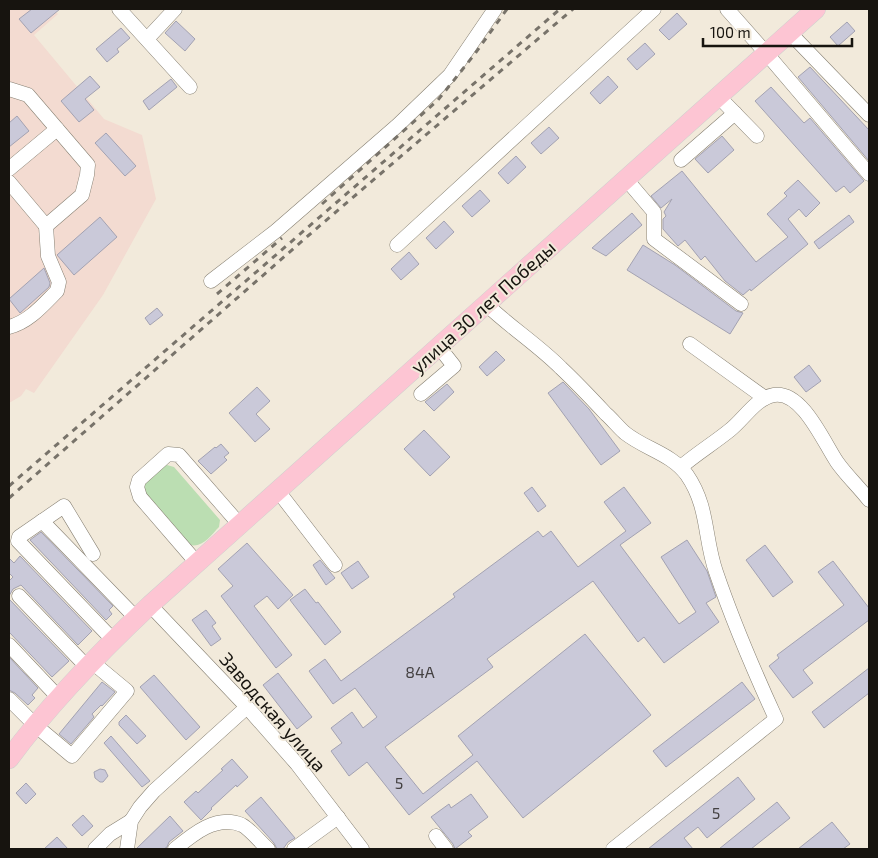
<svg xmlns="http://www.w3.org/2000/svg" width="878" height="858" viewBox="0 0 878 858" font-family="'Exo 2',sans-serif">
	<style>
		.industrial { fill: #f3dbd1 }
		.green { fill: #bbdeb2 }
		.building { fill: #cac9d9; stroke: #a3a2b2 }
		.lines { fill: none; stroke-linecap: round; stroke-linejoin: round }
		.minor-casing { stroke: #878073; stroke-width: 15 }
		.major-casing { stroke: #d1d0cf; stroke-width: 20 }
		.minor { stroke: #fff; stroke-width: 14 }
		.major { stroke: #fdc5d3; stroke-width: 19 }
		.rail { stroke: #78736a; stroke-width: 3; stroke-dasharray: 6 6; stroke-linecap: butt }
		.labels { text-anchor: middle; stroke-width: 4; stroke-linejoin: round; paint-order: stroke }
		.number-label { font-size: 16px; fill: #444142 }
		.street-label { font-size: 19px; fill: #17140f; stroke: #f2eadb }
	</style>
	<rect width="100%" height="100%" fill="#f2eadb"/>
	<polygon class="industrial" points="9,9 53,9 58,14 34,35 104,119 142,135 156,199 103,295 34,393 26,389 21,396 9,403"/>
	<path class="green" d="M167,465L174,467L220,520L219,527C211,535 203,548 190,545L142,492L143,482L161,466Z"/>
	<g class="building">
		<polygon points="32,9 60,9 31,33 19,19"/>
		<polygon points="677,13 687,24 669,40 659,30"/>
		<polygon points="176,21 195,39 185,51 165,33"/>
		<polygon points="847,22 855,31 838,46 830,37"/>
		<polygon points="121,28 130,38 117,49 119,52 107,62 96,49"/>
		<polygon points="645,43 655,54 637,70 627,59"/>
		<polygon points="810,67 869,130 869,161 798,77"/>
		<polygon points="90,76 100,87 85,99 94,110 79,122 61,101"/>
		<polygon points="608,76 618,87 600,104 590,93"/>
		<polygon points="171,79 177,87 149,110 143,101"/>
		<polygon points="771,87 804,123 810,118 864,181 850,193 844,186 836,192 755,101"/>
		<polygon points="17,116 29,131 9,147 9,123"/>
		<polygon points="549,127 559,138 541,154 531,143"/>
		<polygon points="106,133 136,166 125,176 95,143"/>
		<polygon points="722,136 734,150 708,173 695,159"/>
		<polygon points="516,156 526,167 508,184 498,173"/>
		<polygon points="682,171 756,262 788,237 767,214 787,196 784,193 798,180 820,203 806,217 799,209 788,219 808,244 751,291 750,289 743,295 725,281 705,256 701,260 685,240 678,246 663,229 663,219 666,216 664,212 672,199 661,208 651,196"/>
		<polygon points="480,190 490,201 472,217 462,206"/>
		<polygon points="632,213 642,225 606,256 592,248"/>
		<polygon points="849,215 854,222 819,249 814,242"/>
		<polygon points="100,217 117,237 74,275 57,255"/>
		<polygon points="444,221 454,232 436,249 426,238"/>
		<polygon points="643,245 675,265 736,311 743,313 730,334 627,270"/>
		<polygon points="409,252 419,264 401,280 391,269"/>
		<polygon points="44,268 50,283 49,287 20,313 9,299"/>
		<polygon points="157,308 163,315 150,325 145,318"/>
		<polygon points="496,351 505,360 487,376 479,367"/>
		<polygon points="809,365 821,381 806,392 794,377"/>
		<polygon points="563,382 589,409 620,451 601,465 548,393"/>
		<polygon points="447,384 454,392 434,411 425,402"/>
		<polygon points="257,387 270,401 256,414 270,429 255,442 229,413"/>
		<polygon points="424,430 450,457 430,476 404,449"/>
		<polygon points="221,444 229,453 224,457 227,460 211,474 198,461 215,447 216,448"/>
		<polygon points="532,487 546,506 538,512 524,493"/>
		<polygon points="624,487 651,523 620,545 679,624 696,612 661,557 687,540 707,571 716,597 706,603 719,622 664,663 644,637 638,642 593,581 487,659 493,667 385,747 423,794 473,755 458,736 585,634 651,715 523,818 477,761 409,815 367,762 349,776 331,751 342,743 331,728 352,712 363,728 377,717 355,688 333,704 309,671 325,659 341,681 455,597 453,594 538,531 543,537 551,531 578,567 626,531 604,502"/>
		<polygon points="41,532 113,606 109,610 112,614 106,620 30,540"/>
		<polygon points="247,543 293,595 278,609 267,596 254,606 292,655 276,668 221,596 233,586 218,569"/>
		<polygon points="765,545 793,582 773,597 746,560"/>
		<polygon points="20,556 92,631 78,645 21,585 13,589 9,596 9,581 13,577 9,573 9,558 14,563"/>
		<polygon points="320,560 335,578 326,585 313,565"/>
		<polygon points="358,561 369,577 352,589 341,573"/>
		<polygon points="833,561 869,608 869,620 803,670 813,683 793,698 769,666 779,658 777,655 844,605 818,572"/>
		<polygon points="305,589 316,603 318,602 341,632 325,645 290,600"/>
		<polygon points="9,599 69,661 52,677 9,632"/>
		<polygon points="206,610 216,623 212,626 221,639 211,646 192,620"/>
		<polygon points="9,657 38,688 32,695 35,698 28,705 15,693 9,690"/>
		<polygon points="869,668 869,693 824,728 812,712"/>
		<polygon points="278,673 312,717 297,729 263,685"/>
		<polygon points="154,675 200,727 186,740 140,687"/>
		<polygon points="102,682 115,692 102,706 101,705 92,714 94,717 71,744 59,734"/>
		<polygon points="742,682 755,699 666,767 653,751"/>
		<polygon points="126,715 146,736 137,744 119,725 119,722"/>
		<polygon points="111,736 150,781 142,787 104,743"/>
		<polygon points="232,759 248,777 237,787 236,785 211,808 212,809 201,820 184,802 196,791 198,793 223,770 221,769"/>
		<polygon points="100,769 105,770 108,776 103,782 100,782 95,778 94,772"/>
		<polygon points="738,777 755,799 707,838 698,827 684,838 693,849 648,849"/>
		<polygon points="26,783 36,794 26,804 16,793"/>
		<polygon points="471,794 488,817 468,832 472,836 455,849 453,844 431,817 449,804 451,808"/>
		<polygon points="261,797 295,838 288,842 283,849 277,849 274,843 245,811"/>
		<polygon points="777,802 790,818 751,849 719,849"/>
		<polygon points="83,815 93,826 82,836 72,825"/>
		<polygon points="170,816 183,831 169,842 167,847 164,849 136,849"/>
		<polygon points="832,822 850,844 843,849 798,849"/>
		<polygon points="57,837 68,849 44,849"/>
	</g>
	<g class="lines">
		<defs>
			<g id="minor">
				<polyline points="119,9 190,87"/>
				<polyline points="727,9 766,53 869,174"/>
				<polyline points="789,32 869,115"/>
				<polyline points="147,39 175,9"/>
				<polyline points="9,89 28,95 88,165 87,175 82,195 46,226 9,182"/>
				<polyline points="718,96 757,136"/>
				<polyline points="681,160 735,113"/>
				<polyline points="9,169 57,129"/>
				<polyline points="626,179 654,212 654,239 741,304"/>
				<polyline points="397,245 654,9"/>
				<polyline points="211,281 276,231 398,125 450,75 495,9"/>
				<path d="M487,305C510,327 538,345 561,368C577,383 592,399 606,414C613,420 618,427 625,433C645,449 672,454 687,475C709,507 704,538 716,572C733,622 754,671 776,719L613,849"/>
				<path d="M9,327C29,322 43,305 57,291L59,282L48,256L46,226"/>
				<polyline points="690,344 765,398"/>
				<polyline points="421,394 454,366 439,347"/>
				<path d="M681,467C696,454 714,443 730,430C744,419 756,398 774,395C802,390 824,443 837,462C846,475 859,487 869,500"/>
				<polyline points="278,491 335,565"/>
				<polyline points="42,521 136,618"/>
				<polyline points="93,554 64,506 19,537 18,541 114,641"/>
				<polyline points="197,563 140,497 137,487 139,480 168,454 179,455 240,525"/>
				<polyline points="19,596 87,667"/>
				<polyline points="150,605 247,707 297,764 362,849"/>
				<polyline points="9,645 59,698"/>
				<polyline points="9,699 35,725 72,756 127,691 92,662"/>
				<polyline points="436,836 446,849"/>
				<polyline points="95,849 110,834 131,821"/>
				<polyline points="127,849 131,821 140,807 154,791 247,707"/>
				<path d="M175,849C193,834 217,814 242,825C251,830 260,842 268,849"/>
				<polyline points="294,849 338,817"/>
			</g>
			<path id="major" d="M9,759C50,703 100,652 150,605L816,9"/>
		</defs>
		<use href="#minor" class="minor-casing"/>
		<use href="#major" class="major-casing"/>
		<use href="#minor" class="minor"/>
		<use href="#major" class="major"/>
		<g class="rail">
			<polyline points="322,204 438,100 474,55 507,9"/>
			<polyline points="217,294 282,238"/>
			<polyline points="9,486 560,9"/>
			<polyline points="9,498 309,235 573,9"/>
		</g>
	</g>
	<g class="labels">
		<g class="number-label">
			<text x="420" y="678">84А</text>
			<text x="399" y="789">5</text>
			<text x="716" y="819">5</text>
		</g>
		<g class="street-label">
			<text transform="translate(483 307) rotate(-42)" y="7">улица 30 лет Победы</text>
			<text transform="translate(273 712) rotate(49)" y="7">Заводская улица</text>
		</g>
	</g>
	<rect width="878" height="858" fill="none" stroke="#17140f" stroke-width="20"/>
	<path d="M703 38v8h149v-8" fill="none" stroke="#17140f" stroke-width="2.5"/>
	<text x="710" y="38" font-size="15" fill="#17140f" stroke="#f2eadb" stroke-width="4" paint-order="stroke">100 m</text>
</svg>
